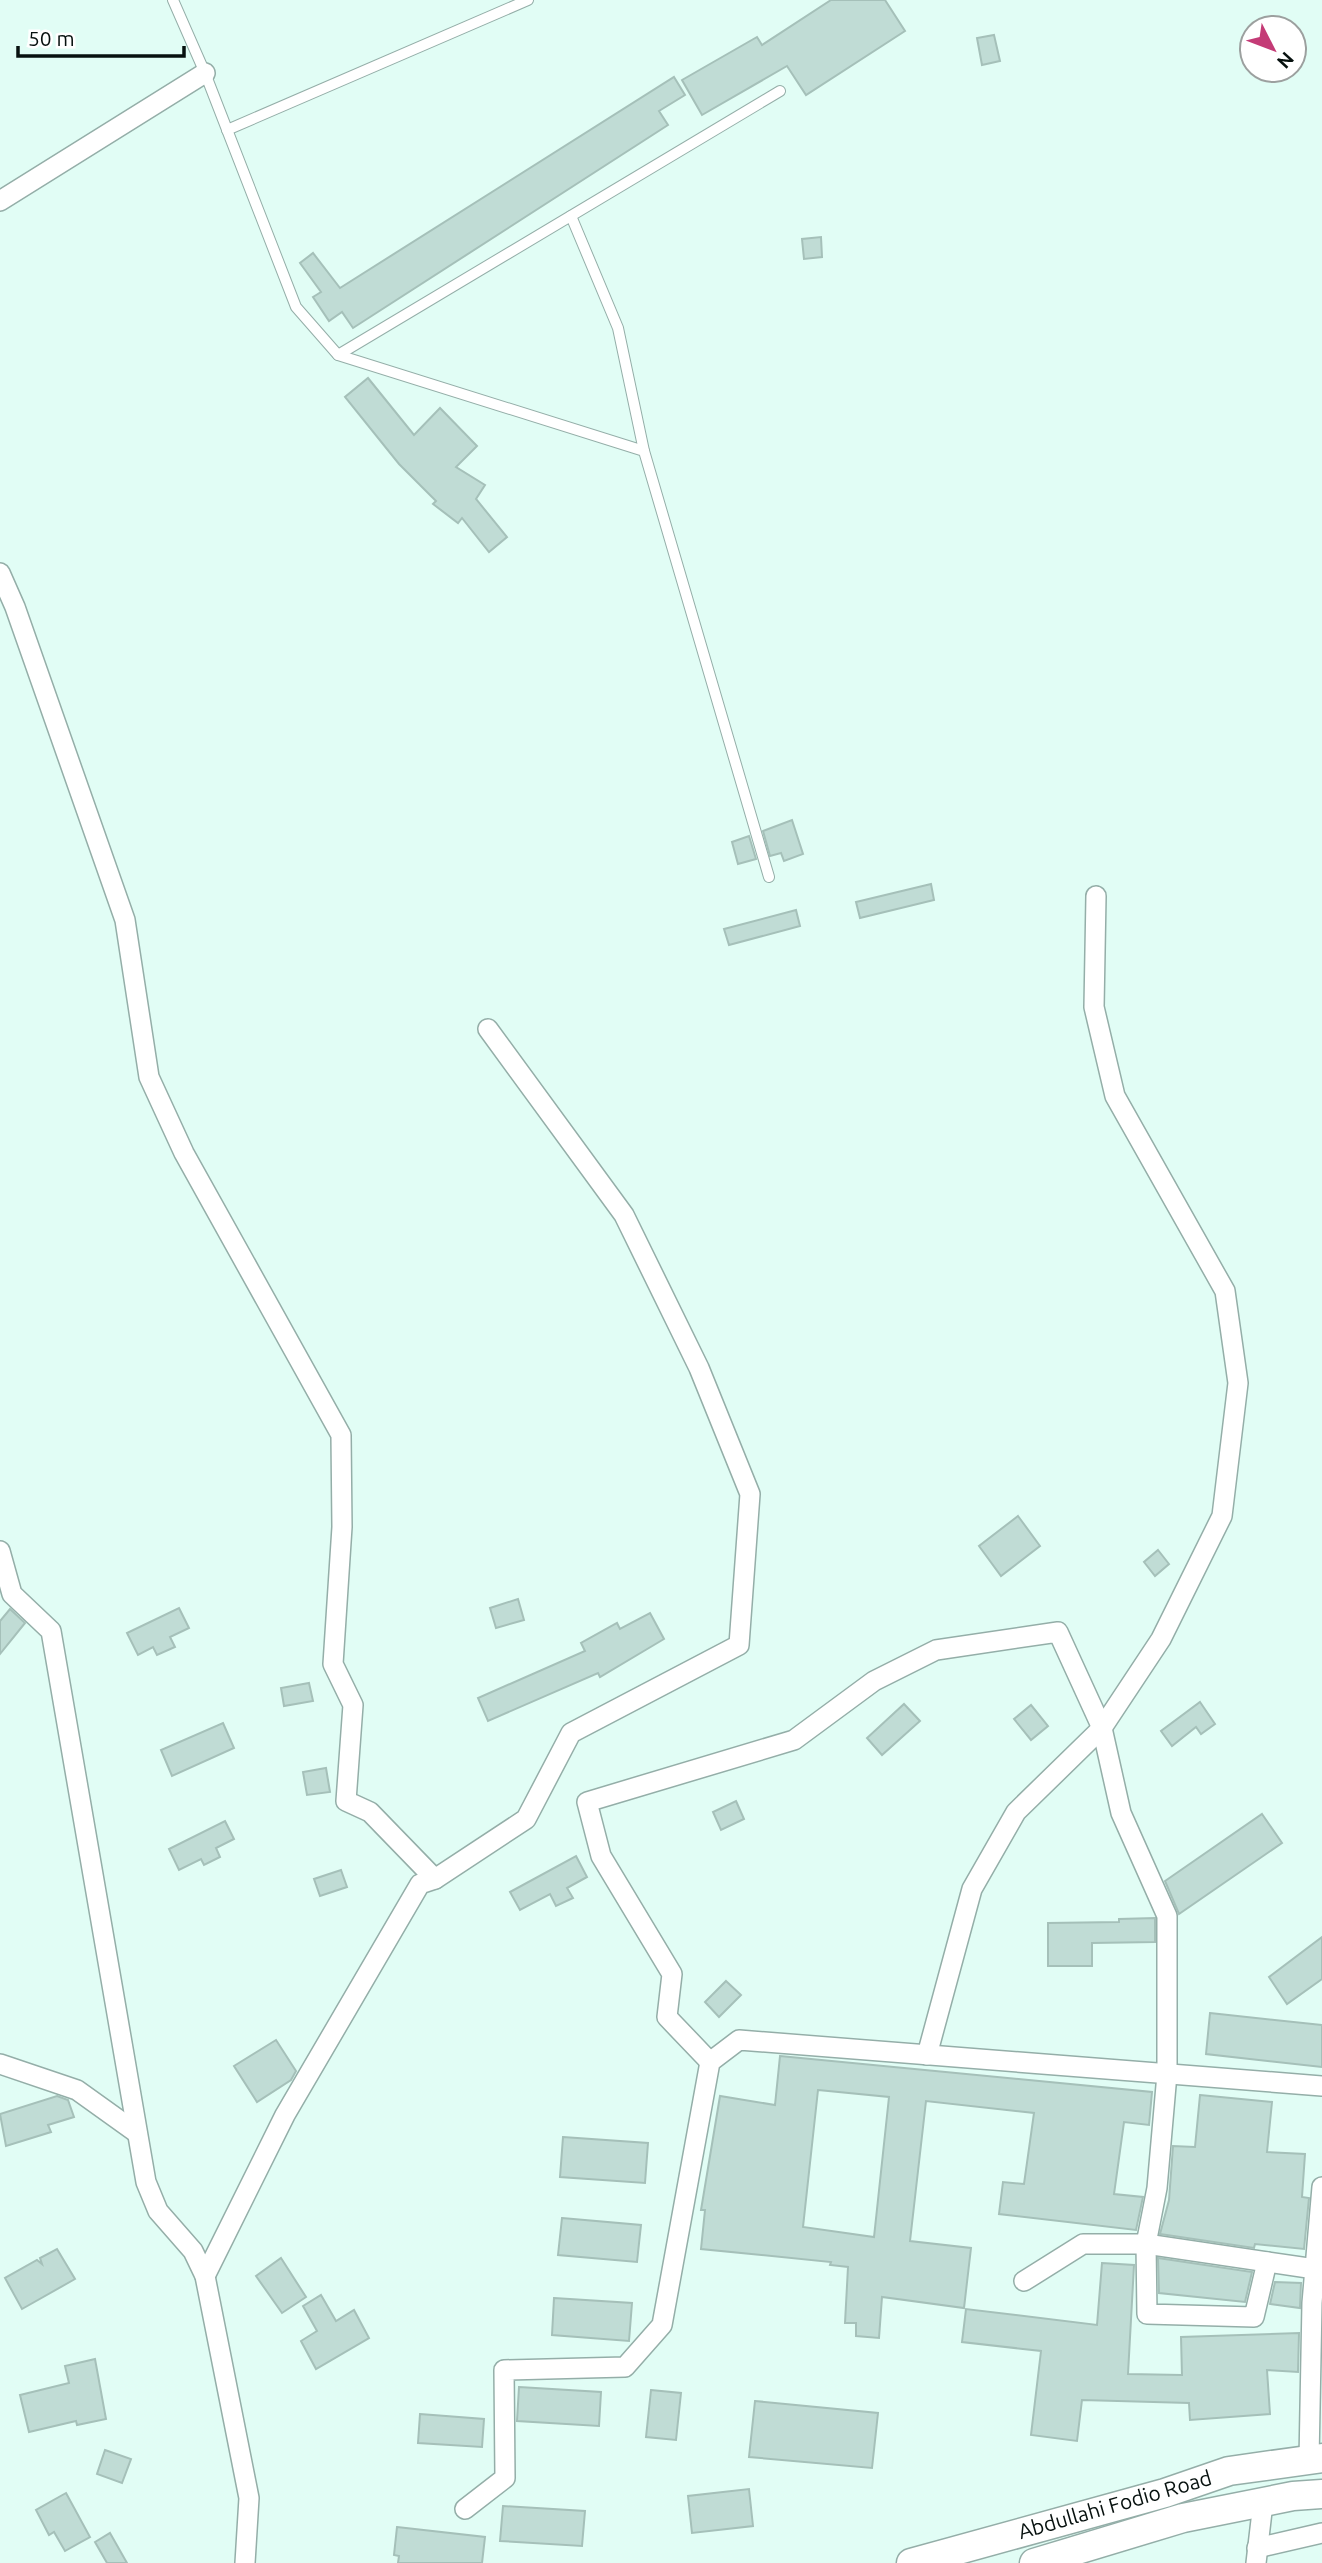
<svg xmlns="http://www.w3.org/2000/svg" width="1322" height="2563" viewBox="0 0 1322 2563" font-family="Ubuntu,sans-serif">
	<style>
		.building { fill: #c0dcd5; stroke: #a5c0b9; stroke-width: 2; fill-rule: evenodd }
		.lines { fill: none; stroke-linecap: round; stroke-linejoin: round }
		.lane-casing { stroke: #94aea8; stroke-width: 12 }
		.street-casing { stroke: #94aea8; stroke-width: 22 }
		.secondary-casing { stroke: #94aea8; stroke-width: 31 }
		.lane { stroke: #fff; stroke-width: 10 }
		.street { stroke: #fff; stroke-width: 19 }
		.secondary { stroke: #fff; stroke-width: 28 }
		.labels { text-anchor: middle; stroke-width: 5; stroke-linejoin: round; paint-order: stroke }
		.street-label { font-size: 21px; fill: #07110f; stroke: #fff }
	</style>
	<rect width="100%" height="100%" fill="#e1fdf5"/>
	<g class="building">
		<polygon points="831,0 885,0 905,31 806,95 787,66 702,115 682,80 757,37 762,45"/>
		<polygon points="994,35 1000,61 982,65 977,38"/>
		<polygon points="674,77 685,95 659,111 668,125 353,328 342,312 329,321 313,297 321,292 300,263 313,253 340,288"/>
		<polygon points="821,237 822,257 804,259 802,239"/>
		<polygon points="368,378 414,435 440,408 477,446 456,467 485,485 476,499 507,537 489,552 462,518 458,523 433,504 436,501 399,464 345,397"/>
		<polygon points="792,820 803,854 784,861 781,853 770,856 763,831"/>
		<polygon points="749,836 756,859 738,864 732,842"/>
		<polygon points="931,884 934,900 860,918 856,902"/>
		<polygon points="796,910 800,926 729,945 724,929"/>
		<polygon points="1018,1516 1040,1546 1001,1576 979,1546"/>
		<polygon points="1158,1550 1169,1564 1155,1576 1144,1562"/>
		<polygon points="518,1599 524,1620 496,1628 490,1608"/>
		<polygon points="179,1608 189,1628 170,1637 175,1647 157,1655 153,1647 138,1655 127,1633"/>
		<polygon points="10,1609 25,1623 0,1654 0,1621"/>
		<polygon points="650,1613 664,1639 600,1677 598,1673 488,1721 478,1698 585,1651 581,1643 617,1623 620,1629"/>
		<polygon points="309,1683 313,1701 284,1706 281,1688"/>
		<polygon points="1200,1702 1215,1724 1201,1734 1196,1727 1172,1746 1161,1731"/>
		<polygon points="904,1704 920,1721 882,1755 867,1738"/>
		<polygon points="1031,1705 1048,1726 1031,1740 1014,1719"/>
		<polygon points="223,1723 234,1748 172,1776 161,1750"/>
		<polygon points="326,1768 330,1792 307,1795 303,1772"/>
		<polygon points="736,1801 744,1819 721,1830 713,1812"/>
		<polygon points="1262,1814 1282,1843 1179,1914 1165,1881"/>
		<polygon points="225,1821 234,1839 216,1848 220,1857 204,1865 201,1859 179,1870 169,1849"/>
		<polygon points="576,1856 587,1877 567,1888 573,1898 556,1906 550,1894 520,1910 510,1892"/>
		<polygon points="341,1870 347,1887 320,1896 314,1879"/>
		<polygon points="1155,1918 1155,1942 1092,1943 1092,1966 1048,1966 1048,1923 1119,1922 1119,1919"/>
		<polygon points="1322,1937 1322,1979 1287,2004 1269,1977"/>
		<polygon points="726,1981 741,1995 719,2017 705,2002"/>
		<polygon points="1210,2013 1322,2025 1322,2067 1206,2054"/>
		<polygon points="276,2040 296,2071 291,2080 257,2102 234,2066"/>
		<path d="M780,2056L1152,2092L1149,2125L1124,2122L1114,2194L1143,2197L1136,2230L999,2214L1003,2182L1024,2184L1034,2113L926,2101L910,2241L971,2248L964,2308L882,2297L879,2338L856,2336V2323H845L848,2267L830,2265L831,2262L701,2249L705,2210H701L720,2096L775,2105ZM818,2090L889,2097L874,2237L803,2227Z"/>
		<polygon points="1200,2095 1272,2102 1267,2152 1305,2154 1302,2197 1309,2198 1304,2249 1255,2244 1254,2248 1160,2234 1169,2200 1173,2146 1195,2147"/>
		<polygon points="57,2096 68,2100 74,2117 48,2125 51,2132 6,2146 0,2114"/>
		<polygon points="563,2137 648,2143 645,2183 560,2177"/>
		<polygon points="562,2218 641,2225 637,2262 558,2255"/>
		<polygon points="57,2249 75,2279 22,2309 5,2278 37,2260 42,2264 40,2258"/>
		<polygon points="281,2258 306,2297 282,2313 256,2276"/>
		<polygon points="1158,2258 1252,2272 1245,2302 1159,2293"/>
		<polygon points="1102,2263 1134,2265 1128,2374 1182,2375 1181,2337 1299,2333 1298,2372 1267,2370 1270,2414 1190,2420 1189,2403 1082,2400 1077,2441 1031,2435 1041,2351 962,2342 966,2309 1097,2325"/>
		<polygon points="1275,2282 1301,2283 1300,2308 1270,2304"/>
		<polygon points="321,2295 336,2321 354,2310 369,2338 316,2369 301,2341 317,2331 303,2306"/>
		<polygon points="554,2298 632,2303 629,2341 552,2335"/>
		<polygon points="95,2359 106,2419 77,2425 76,2421 29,2432 20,2395 69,2383 65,2366"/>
		<polygon points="519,2387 601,2392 599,2426 517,2421"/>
		<polygon points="651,2390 681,2393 676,2440 646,2437"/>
		<polygon points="755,2401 878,2413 872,2468 749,2457"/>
		<polygon points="420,2414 484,2419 482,2447 418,2443"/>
		<polygon points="105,2450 131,2459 122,2483 97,2474"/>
		<polygon points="749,2489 753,2526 692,2533 688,2496"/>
		<polygon points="66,2493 90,2537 65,2551 54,2532 49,2535 36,2510"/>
		<polygon points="503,2506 585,2511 582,2546 500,2541"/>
		<polygon points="397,2527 485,2537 482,2563 398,2563 399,2556 394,2555"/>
		<polygon points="110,2533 127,2563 107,2563 95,2542"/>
	</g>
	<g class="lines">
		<defs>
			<g id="lane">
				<polyline points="173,0 205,73 296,307 338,355 644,451 769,877"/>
				<polyline points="227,130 528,0"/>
				<polyline points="571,216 618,328 644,451"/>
				<polyline points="338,355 780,91"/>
			</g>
			<g id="street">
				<polyline points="0,201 205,73"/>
				<polyline points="0,573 15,607 125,920 149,1077 184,1153 341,1435 342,1527 333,1664 353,1705 346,1801 370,1812 435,1879"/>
				<polyline points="0,1551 12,1594 51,1631 146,2182 158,2211 193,2251 205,2276 249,2498 245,2563"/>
				<polyline points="927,2055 972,1889 1016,1812 1102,1728 1161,1639 1222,1516 1238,1383 1225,1291 1115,1096 1094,1007 1096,896"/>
				<polyline points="710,2062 667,2017 672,1974 601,1856 587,1802 794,1740 874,1681 936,1650 1058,1632 1102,1728 1121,1813 1167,1916 1167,2074 1157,2188 1146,2244 1315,2269"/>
				<polyline points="0,2064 77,2090 137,2133"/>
				<polyline points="205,2276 285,2115 420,1884 435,1879 526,1819 571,1733 739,1645 750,1494 699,1368 624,1215 488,1029"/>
				<polyline points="1024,2281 1083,2244 1146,2244 1147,2314 1254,2317 1267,2262"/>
				<polyline points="1309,2460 1312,2303 1322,2187"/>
				<polyline points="465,2509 505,2478 504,2370 625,2367 662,2325 710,2062 739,2040 1322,2086"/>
				<polyline points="1257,2548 1322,2533"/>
				<polyline points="1256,2563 1263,2503"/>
			</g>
			<g id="secondary">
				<polyline points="911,2563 1165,2493 1229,2471 1322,2458"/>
				<polyline points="1034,2563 1183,2518 1293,2496 1322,2494"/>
			</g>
		</defs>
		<use href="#lane" class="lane-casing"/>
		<use href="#street" class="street-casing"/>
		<use href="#secondary" class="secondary-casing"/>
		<use href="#lane" class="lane"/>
		<use href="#street" class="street"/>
		<use href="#secondary" class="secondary"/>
	</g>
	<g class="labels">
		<g class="street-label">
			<text transform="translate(1115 2505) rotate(-16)" y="7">Abdullahi Fodio Road</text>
		</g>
	</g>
	<g transform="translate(1273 49) rotate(132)"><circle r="33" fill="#ffffff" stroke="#9ca09f" stroke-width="2"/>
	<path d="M0-5L12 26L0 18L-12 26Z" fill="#c43b76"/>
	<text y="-10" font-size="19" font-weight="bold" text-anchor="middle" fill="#07110f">N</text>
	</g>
	<path d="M18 46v10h166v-10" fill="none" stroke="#07110f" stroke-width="3.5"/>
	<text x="28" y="46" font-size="21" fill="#07110f" stroke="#ffffff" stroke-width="5" paint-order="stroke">50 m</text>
</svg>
